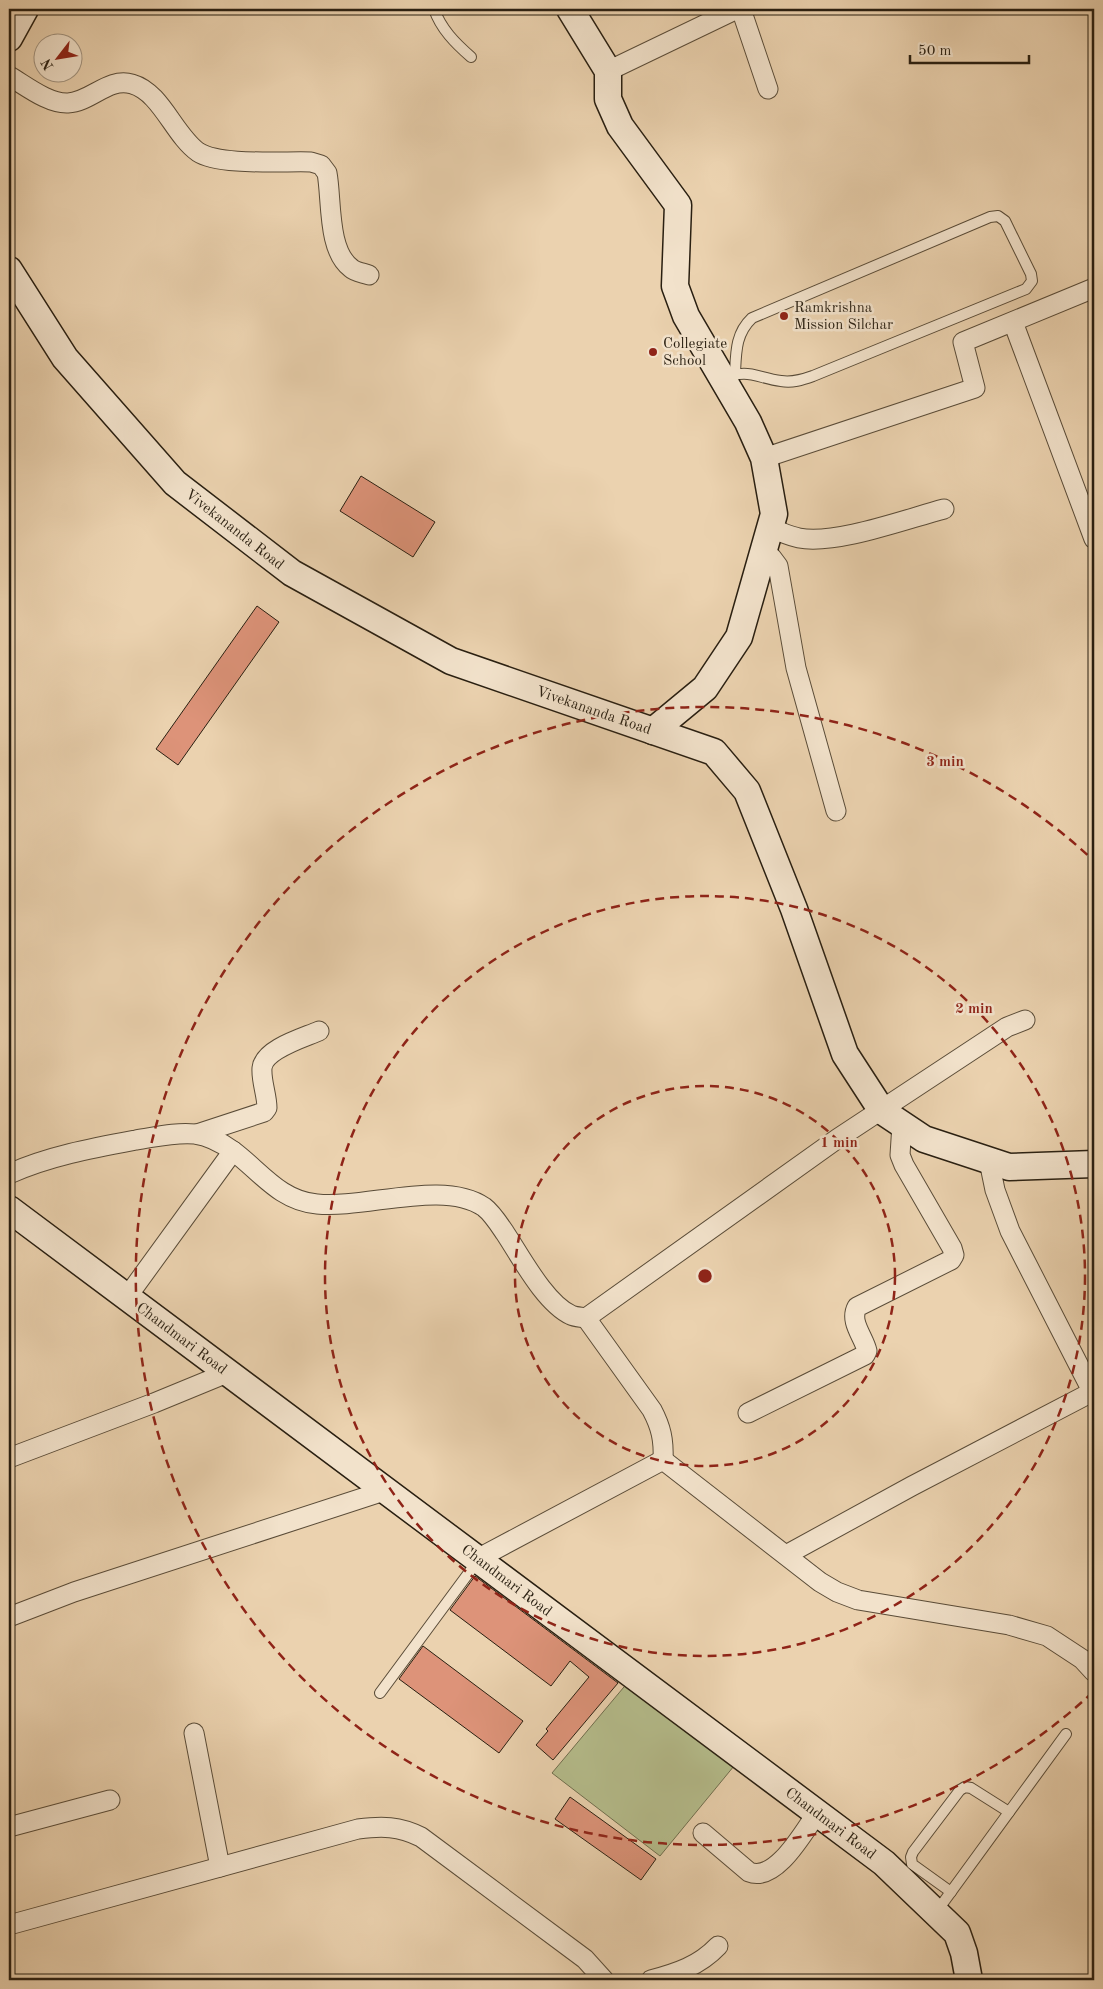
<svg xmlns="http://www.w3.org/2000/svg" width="1103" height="1989" viewBox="0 0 1103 1989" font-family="'Old Standard TT',serif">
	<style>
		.green { fill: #b5bd8c; stroke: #6f6e4e }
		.building { fill: #dd9379; stroke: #291f11 }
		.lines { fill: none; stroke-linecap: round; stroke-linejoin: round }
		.lane-casing { stroke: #5a4c38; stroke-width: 12 }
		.street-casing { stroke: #5a4c38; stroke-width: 21 }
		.secondary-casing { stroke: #291f11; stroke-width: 29 }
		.lane { stroke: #f2e2cb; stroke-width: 10 }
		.street { stroke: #f2e2cb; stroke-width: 19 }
		.secondary { stroke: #f2e2cb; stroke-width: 26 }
		.ring { fill: none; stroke: #8f2418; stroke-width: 2.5; stroke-dasharray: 9 6 }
		.poi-dot { fill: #8f2418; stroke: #f2e2cb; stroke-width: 2 }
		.labels { text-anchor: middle; stroke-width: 5; stroke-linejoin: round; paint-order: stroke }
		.poi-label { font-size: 15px; fill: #291f11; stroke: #f2e2cb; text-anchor: start }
		.street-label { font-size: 15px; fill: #291f11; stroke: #f2e2cb }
		.centre { fill: #8f2418; stroke: #f2e2cb; stroke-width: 2.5 }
		.ring-label { font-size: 15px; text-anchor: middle; font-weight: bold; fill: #8f2418; stroke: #f2e2cb; stroke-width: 5; stroke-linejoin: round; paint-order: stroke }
	</style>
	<rect width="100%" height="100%" fill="#ebd2af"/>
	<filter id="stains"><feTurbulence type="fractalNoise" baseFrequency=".004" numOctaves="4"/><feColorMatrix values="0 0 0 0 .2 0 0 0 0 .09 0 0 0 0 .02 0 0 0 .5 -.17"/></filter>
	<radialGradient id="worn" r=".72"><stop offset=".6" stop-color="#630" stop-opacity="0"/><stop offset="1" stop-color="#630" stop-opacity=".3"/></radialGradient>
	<polygon class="green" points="639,1669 748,1749 660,1856 552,1773"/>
	<g class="building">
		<polygon points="361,476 435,522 413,557 340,511"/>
		<polygon points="257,606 279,622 178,765 156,749"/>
		<polygon points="475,1576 618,1683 553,1760 536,1745 548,1731 546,1729 589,1677 570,1661 551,1686 450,1610"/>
		<polygon points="423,1646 523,1721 499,1753 399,1679"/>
		<polygon points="570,1797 656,1859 641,1880 555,1819"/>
	</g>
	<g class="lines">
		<defs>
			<g id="lane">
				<path d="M434,9C441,29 455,43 471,57"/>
				<path d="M723,380C746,367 757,378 781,381C792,383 802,380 813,376L1026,289L1032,281L1031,274L1005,221L998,216L990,217L752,318C736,333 736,351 735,373"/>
				<polyline points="380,1693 479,1559"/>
				<polyline points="951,1892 912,1864 911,1857 913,1852 960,1790 965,1787 971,1788 1009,1812"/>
				<polyline points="937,1911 1066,1734"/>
			</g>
			<g id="street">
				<polyline points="741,9 768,89"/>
				<polyline points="608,71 737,9"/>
				<path d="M9,76C25,85 48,104 68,103C91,102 108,77 132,84C161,92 174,135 198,152C219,166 284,161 311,162L321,165L327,173C332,199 327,250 351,268C355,272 364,273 369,275"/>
				<polyline points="1013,322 1094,539"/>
				<polyline points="764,458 975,388 963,342 1094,288"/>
				<path d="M769,528C779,531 789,536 799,538C836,545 906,519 944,509"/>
				<polyline points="763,552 772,558 778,566 796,668 836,811"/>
				<path d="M197,1134L264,1112L267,1108C267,1095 261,1081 262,1068C264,1049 303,1038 319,1031"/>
				<polyline points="989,1161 995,1190 1010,1231 1094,1395"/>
				<path d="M9,1174C49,1156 93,1148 136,1140C156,1137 175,1132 195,1134C209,1136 222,1143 233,1151C260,1171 280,1201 317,1204C365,1209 444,1179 484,1207C492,1213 499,1224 505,1233C521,1257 545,1303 571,1315C575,1317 581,1317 586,1318L837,1139L1007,1027L1025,1020"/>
				<polyline points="127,1297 233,1151"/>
				<path d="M586,1318L652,1410C661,1427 664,1440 663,1460"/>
				<path d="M748,1413L865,1355L867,1351C864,1337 849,1322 857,1307L951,1260L954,1255L952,1248L904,1165L900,1155L902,1124"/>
				<polyline points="9,1458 154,1403 227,1373"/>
				<polyline points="786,1555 912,1486 1094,1391"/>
				<polyline points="479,1558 663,1460 820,1582 837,1592 858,1600 1009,1625 1047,1636 1082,1659 1094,1672"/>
				<polyline points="9,1617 74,1592 384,1491"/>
				<polyline points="194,1733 220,1867"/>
				<polyline points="9,1827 110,1800"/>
				<path d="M703,1833L749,1872C776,1883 804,1831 817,1813"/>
				<path d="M9,1925L358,1829C382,1826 399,1826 421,1837L585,1959L604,1980"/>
				<path d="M651,1980C677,1973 699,1966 718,1946"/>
			</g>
			<g id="secondary">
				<polyline points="570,9 608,71 608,99 620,126 678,205 675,286 686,316 748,422 764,458 774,514 739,637 705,688 653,731"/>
				<polyline points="9,38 25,9"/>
				<polyline points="9,270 65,358 175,483 292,573 451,661 714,752 747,791 794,909 845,1054 882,1111 924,1139 1009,1167 1094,1164"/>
				<polyline points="9,1209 884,1863 957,1933 964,1953 969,1980"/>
			</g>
		</defs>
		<use href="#lane" class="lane-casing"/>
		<use href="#street" class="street-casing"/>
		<use href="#secondary" class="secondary-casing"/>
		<use href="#lane" class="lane"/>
		<use href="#street" class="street"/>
		<use href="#secondary" class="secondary"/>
	</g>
	<g class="ring">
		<circle cx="705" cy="1276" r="190"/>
		<circle cx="705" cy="1276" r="380"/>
		<path d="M1093 1692A569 569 0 1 1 1093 860"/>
	</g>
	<g class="poi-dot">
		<circle cx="784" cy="316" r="5"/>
		<circle cx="653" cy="352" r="5"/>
	</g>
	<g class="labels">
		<g class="poi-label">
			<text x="794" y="312">Ramkrishna<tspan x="794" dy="17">Mission Silchar</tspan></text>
			<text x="663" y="348">Collegiate<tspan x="663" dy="17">School</tspan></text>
		</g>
		<g class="street-label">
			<text transform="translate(235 529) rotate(38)" y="5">Vivekananda Road</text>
			<text transform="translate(594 710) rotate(19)" y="5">Vivekananda Road</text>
			<text transform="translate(182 1338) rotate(37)" y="5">Chandmari Road</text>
			<text transform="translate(507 1580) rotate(37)" y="5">Chandmari Road</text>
			<text transform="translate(831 1823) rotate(37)" y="5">Chandmari Road</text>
		</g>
	</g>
	<circle cx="705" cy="1276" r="8" class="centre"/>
	<g class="ring-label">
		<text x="945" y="766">3 min</text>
		<text x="974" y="1013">2 min</text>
		<text x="839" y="1147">1 min</text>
	</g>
	<rect width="1103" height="1989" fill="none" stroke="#ebd2af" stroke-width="30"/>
	<rect x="10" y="10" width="1083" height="1969" fill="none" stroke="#291f11" stroke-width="2.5"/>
	<rect x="15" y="15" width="1073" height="1959" fill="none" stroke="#291f11"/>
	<g transform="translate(58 58) rotate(239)"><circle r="24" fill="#f2e2cb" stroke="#a29481"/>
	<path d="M0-4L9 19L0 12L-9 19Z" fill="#8f2418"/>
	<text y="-8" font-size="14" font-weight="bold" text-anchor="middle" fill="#291f11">N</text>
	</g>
	<path d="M910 55v8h119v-8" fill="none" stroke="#291f11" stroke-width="2.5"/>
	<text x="918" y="55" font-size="15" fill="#291f11" stroke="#f2e2cb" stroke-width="4" paint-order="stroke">50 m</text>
	<rect width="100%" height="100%" filter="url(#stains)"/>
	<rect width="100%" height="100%" fill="url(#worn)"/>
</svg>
